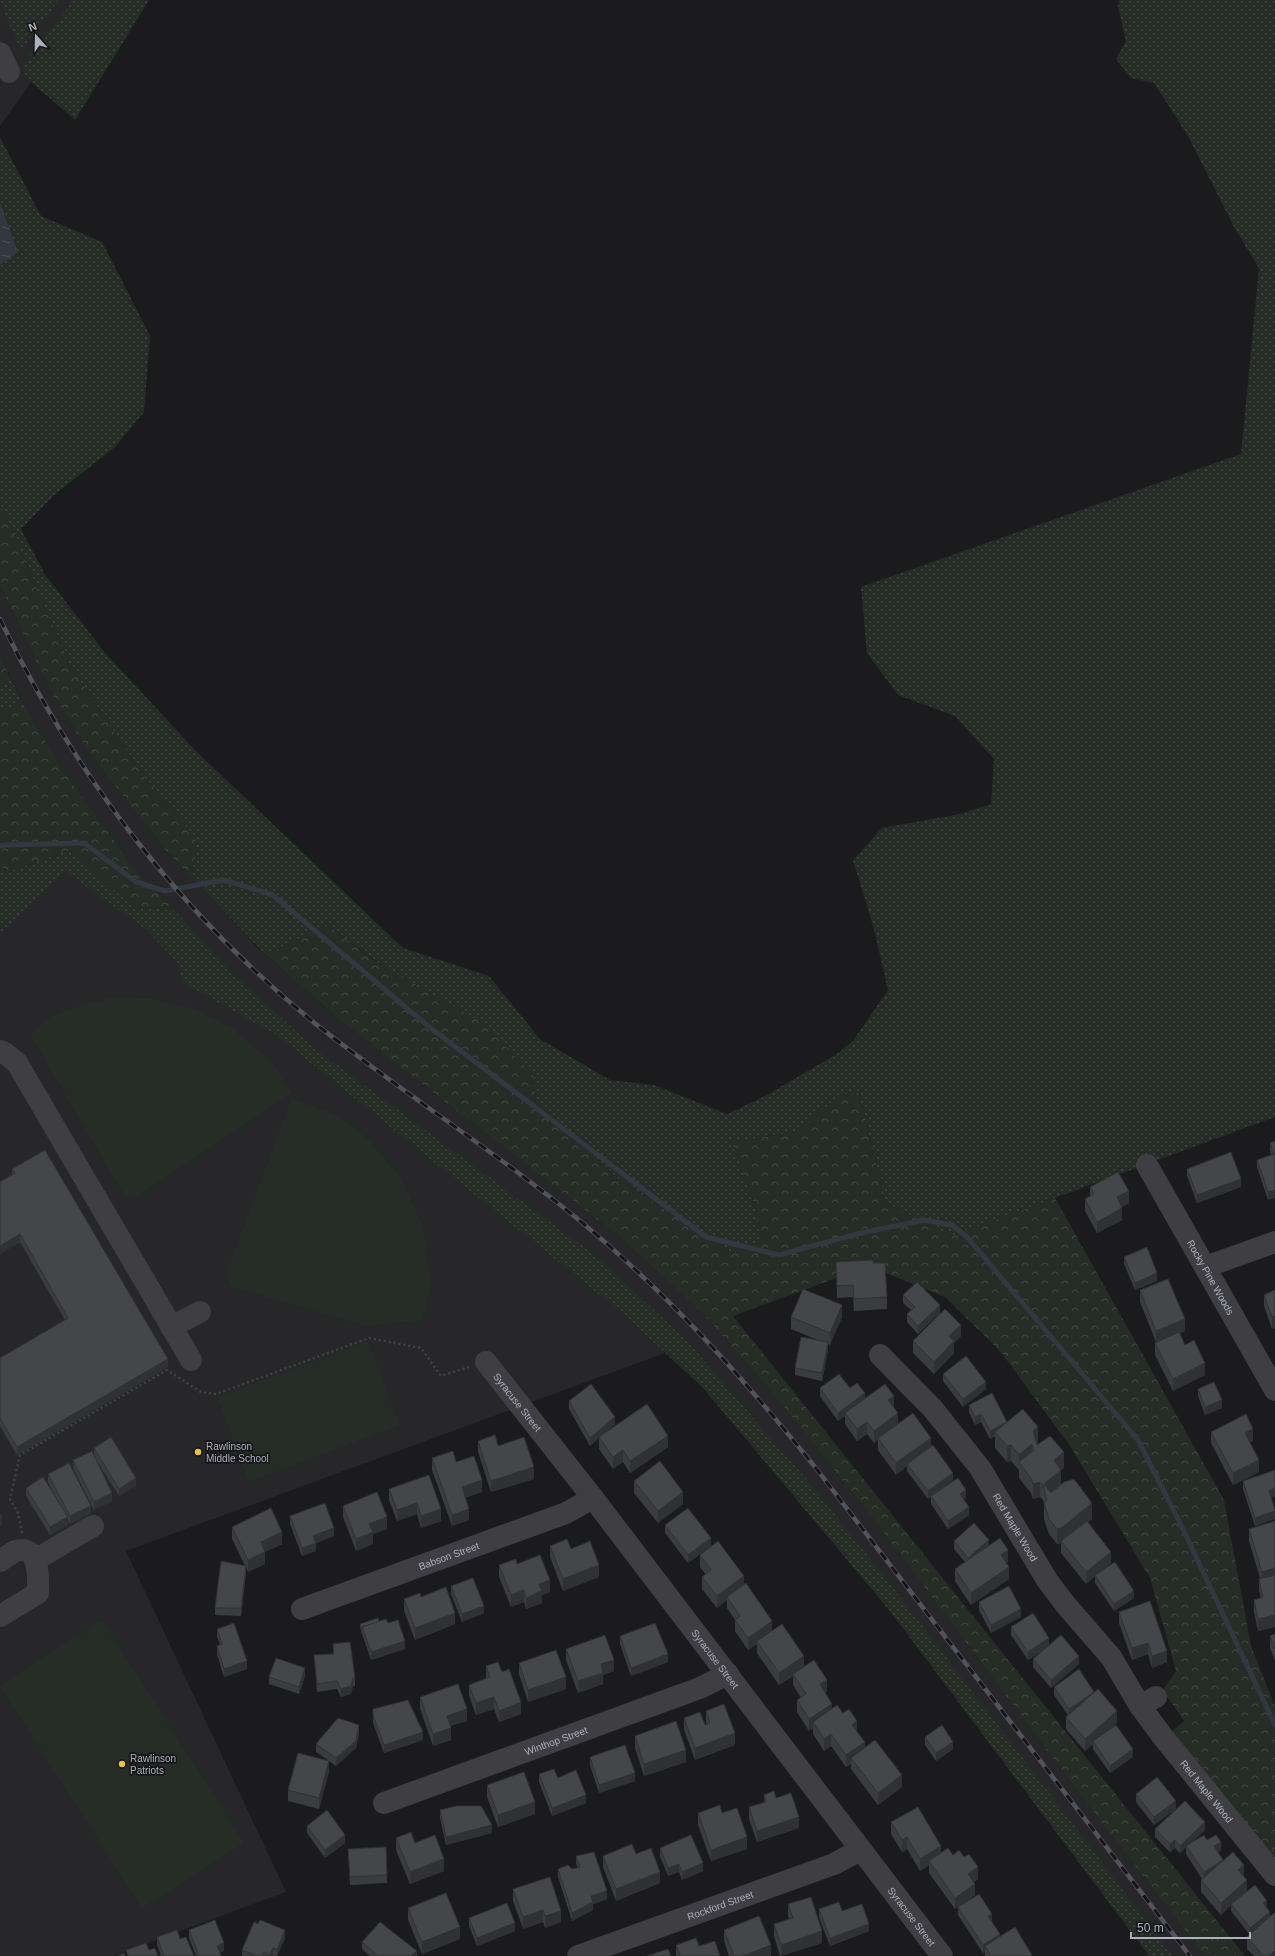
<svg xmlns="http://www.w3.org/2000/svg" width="1275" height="1956" viewBox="0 0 1275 1956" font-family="Arial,sans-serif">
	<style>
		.built { fill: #27272a }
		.grass { fill: url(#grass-dots) }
		.forest { fill: url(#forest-crowns) }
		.green { fill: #252d26 }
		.water { fill: url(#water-ripples) }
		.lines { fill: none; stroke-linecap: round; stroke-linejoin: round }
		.stream { stroke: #313840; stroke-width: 5 }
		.path { stroke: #424348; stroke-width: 2.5; stroke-dasharray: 2 3; stroke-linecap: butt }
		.minor { stroke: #3e3e43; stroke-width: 22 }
		.rail-casing { stroke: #53545a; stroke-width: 4.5 }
		.rail { stroke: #161518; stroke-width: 3; stroke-dasharray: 9; stroke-linecap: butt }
		.wall { fill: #3b3c40 }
		.shaded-wall { fill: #303134 }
		.building { fill: #45464a; stroke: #303134 }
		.poi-dot { fill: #e6c249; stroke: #161518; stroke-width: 1.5 }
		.labels { text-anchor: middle; stroke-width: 3.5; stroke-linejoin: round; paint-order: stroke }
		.street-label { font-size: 10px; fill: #aeb1bb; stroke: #161518 }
		.poi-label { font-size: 10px; fill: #aeb1bb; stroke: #161518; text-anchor: start }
	</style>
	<defs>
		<pattern id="grass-dots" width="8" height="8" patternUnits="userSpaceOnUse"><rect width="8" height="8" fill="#252d26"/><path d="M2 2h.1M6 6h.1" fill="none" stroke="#424944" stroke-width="1.8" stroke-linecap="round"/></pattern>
		<pattern id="forest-crowns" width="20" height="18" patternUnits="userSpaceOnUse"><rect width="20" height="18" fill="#252d26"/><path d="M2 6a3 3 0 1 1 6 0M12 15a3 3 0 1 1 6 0" fill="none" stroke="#424944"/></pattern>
		<pattern id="water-ripples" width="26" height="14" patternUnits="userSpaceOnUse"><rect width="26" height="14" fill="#313840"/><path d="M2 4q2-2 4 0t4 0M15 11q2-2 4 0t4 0" fill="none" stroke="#4c525a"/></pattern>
	</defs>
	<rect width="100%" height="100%" fill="#1b1b1d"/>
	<g class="built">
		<polygon points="0,0 90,0 0,126"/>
		<polygon points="0,585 49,688 91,756 164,848 258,948 342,1022 621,1238 707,1318 781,1403 874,1520 1095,1814 1205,1956 1173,1956 809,1482 691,1345 598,1257 313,1047 233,973 135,869 64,772 22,702 0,654"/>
		<polygon points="70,850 273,1033 622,1313 665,1353 126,1551 286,1892 113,1956 0,1956 0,923"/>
	</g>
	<g class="grass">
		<polygon points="0,0 59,0 20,51"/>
		<polygon points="74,0 149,0 75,120 23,75 23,64"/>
		<polygon points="1119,0 1275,0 1275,1117 951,1236 886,1203 859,1093 840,1095 795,1132 732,1142 751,1193 763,1241 729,1252 620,1180 536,1102 533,1075 328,926 265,954 191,877 196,838 140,771 71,667 0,503 0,137 41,216 102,242 150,336 144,412 115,447 53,496 21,529 44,573 105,653 196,751 403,948 489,976 540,1039 610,1080 654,1085 727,1114 763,1097 837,1054 853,1041 888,990 874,929 853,860 882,828 960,814 991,804 994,759 955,716 898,695 867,653 861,587 1241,454 1259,268 1235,229 1188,136 1154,83 1131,78 1116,59 1126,41 1118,7"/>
		<polygon points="9,675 22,702 0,712 0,685"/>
		<polygon points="70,850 133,907 174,910 233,973 313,1047 598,1257 691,1345 809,1482 901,1598 1173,1956 1149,1956 890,1611 703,1388 622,1313 273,1033 184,983 177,962 147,930 65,871 0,933 0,866 7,872"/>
	</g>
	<g class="forest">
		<polygon points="0,503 71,667 140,771 196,838 191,877 164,848 91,756 49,688 0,585"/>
		<polygon points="0,654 9,675 0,685"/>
		<polygon points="22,702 64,772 135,869 174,910 133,907 70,850 7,872 0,866 0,712"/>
		<polygon points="328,926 375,961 483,1023 533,1075 536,1102 620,1180 729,1252 763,1241 751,1193 731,1142 795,1132 840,1095 859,1093 886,1203 951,1236 1055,1198 1224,1500 1251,1646 1275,1706 1275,1863 1170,1733 1184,1721 1163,1690 1176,1671 1150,1578 1070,1446 1001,1352 945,1297 869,1266 733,1316 1245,1956 1205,1956 1095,1814 874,1520 781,1403 707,1318 621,1238 342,1022 265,954"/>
	</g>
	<g class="green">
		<polygon points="116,997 155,999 192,1008 232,1028 272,1062 291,1093 134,1198 124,1195 30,1034 51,1016 85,1004"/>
		<polygon points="292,1098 340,1117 367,1138 400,1177 423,1226 431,1286 422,1320 366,1326 232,1287 226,1274"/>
		<polygon points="368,1341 400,1425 249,1482 217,1397"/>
		<polygon points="102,1620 244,1843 142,1908 0,1686"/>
	</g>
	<polygon class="water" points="0,203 18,252 0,265"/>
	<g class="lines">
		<polyline class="stream" points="0,846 4,845 84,843 136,882 165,891 224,880 273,895 428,1026 706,1237 779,1255 861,1233 924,1220 952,1225 967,1237 1138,1440 1183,1529 1275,1725"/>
		<polyline class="path" points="22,1533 18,1513 10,1499 20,1455 167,1370 201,1392 216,1394 369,1338 421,1348 441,1376 469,1367"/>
		<g class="minor">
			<polyline points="0,53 9,72"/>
			<polyline points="0,1051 5,1053 17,1063 191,1360"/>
			<path id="s1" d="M1147,1165L1275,1390"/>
			<polyline points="1205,1267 1275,1242"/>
			<polyline points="171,1327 200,1312"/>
			<path id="s2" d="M880,1355L933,1409L980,1468L1047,1580L1065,1604L1111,1657L1140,1706L1163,1737L1275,1875"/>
			<path id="s3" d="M486,1362L593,1498L942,1956"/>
			<polyline points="35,1560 93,1526"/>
			<path d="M0,1561C5,1558 11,1553 16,1551C41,1544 38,1580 38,1593L0,1616"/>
			<path id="s4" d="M302,1609L566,1513L593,1498"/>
			<polyline points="1140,1706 1156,1697"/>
			<path id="s5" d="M384,1803L700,1688L728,1674"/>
			<path id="s6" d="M578,1956L834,1864L860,1850"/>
		</g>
		<defs>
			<path id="rail" d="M0,619C75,776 182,916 317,1025C404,1094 499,1154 585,1225C671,1297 745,1380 815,1467L1190,1956"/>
		</defs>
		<use href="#rail" class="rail-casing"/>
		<use href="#rail" class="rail"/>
	</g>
	<g class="wall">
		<polygon points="1275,1141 1268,1200 1257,1167 1257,1160 1271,1155 1270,1150 1270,1143"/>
		<polygon points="12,1169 168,1367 17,1455 0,1426 0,1358 65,1320 20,1242 0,1254 0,1182 12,1174"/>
		<polygon points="1187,1169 1241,1187 1197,1203 1187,1176"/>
		<polygon points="1090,1187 1129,1203 1122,1207 1122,1220 1097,1233 1085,1211 1085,1199 1090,1196"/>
		<polygon points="1124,1257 1157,1281 1135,1290 1124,1264"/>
		<polygon points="836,1262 873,1263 887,1297 887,1309 854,1311 853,1297 837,1298"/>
		<polygon points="1140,1290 1185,1331 1180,1333 1185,1345 1205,1375 1173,1391 1155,1355 1155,1343 1156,1342 1140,1302"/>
		<polygon points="1275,1290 1275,1328 1272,1329 1264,1306 1264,1295"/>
		<polygon points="903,1295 940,1313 918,1334 907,1322 907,1314 911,1310 903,1303"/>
		<polygon points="791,1317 842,1317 830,1345 828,1344 828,1350 822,1381 795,1375 795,1368 820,1341 791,1329"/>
		<polygon points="961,1336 954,1343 954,1353 934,1374 913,1353 913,1341"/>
		<polygon points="943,1374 986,1389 963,1407 943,1381"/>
		<polygon points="820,1388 850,1388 865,1398 894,1408 898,1424 931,1446 953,1480 941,1489 966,1498 963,1499 969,1515 948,1529 931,1504 931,1497 928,1499 907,1471 907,1466 896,1475 878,1450 878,1440 874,1443 867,1434 857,1441 845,1424 845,1416 838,1421 820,1396"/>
		<polygon points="1198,1389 1222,1408 1205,1415 1198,1396"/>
		<polygon points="569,1401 615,1424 605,1433 668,1447 630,1473 623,1462 613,1469 599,1449 599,1438 590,1446 569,1409"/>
		<polygon points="969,1405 1007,1422 1038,1443 1037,1444 1037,1445 1064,1468 1061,1470 1061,1484 1092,1519 1088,1522 1111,1563 1103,1570 1134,1598 1114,1611 1095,1583 1095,1576 1086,1584 1061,1553 1061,1543 1057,1544 1049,1534 1044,1519 1044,1505 1043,1500 1040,1497 1033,1499 1031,1493 1019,1478 1019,1470 1011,1461 1007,1462 995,1448 995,1436 990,1439 981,1422 975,1425 969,1412"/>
		<polygon points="1211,1432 1253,1441 1250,1442 1259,1472 1233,1485 1211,1443"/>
		<polygon points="478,1441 498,1446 534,1479 491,1492 478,1452"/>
		<polygon points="94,1448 136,1486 119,1496 97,1461 112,1501 94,1510 73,1468 73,1460 94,1455"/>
		<polygon points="432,1458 456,1462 482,1492 465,1497 469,1520 452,1526 432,1470"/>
		<polygon points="1275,1470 1275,1496 1271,1498 1275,1510 1275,1519 1255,1526 1243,1489 1243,1481"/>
		<polygon points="48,1474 91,1513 70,1524 68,1520 68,1525 50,1535 26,1496 26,1488 57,1500 48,1482"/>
		<polygon points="429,1475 441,1521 421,1528 417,1514 397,1521 389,1500 389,1489"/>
		<polygon points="634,1481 683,1504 658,1523 634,1493"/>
		<polygon points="343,1506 387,1529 373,1534 373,1544 356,1551 343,1517"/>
		<polygon points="290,1516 334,1536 316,1543 316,1551 302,1556 290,1524"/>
		<polygon points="1275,1521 1275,1627 1258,1631 1254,1612 1254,1600 1261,1598 1259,1590 1259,1579 1260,1578 1249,1541 1249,1529"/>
		<polygon points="665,1525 711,1546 688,1563 665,1533"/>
		<polygon points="232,1527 282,1544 265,1552 265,1564 248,1572 246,1567 246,1574 241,1616 215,1615 215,1608 245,1566 232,1539"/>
		<polygon points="954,1541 989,1545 1008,1562 1006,1563 1009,1579 971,1605 955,1581 955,1569 965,1562 954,1549"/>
		<polygon points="550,1546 571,1549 599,1577 563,1591 550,1557"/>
		<polygon points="700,1555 744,1585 772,1630 827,1691 825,1693 832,1708 857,1732 865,1747 902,1787 878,1805 851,1769 851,1764 846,1767 831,1746 824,1751 813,1734 813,1728 809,1731 797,1712 797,1700 801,1698 793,1685 793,1676 779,1685 757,1653 757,1644 748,1650 735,1631 735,1620 727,1608 727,1600 717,1608 702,1589 702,1577 706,1575 700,1567"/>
		<polygon points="517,1564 550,1592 542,1595 542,1603 526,1609 524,1602 511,1607 499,1577 499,1565"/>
		<polygon points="451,1586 484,1613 462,1622 451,1594"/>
		<polygon points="421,1597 455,1624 415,1640 404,1611 404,1599"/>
		<polygon points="979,1602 1021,1617 991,1633 979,1610"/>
		<polygon points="1119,1612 1167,1662 1152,1668 1148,1654 1132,1660 1119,1623"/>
		<polygon points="379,1622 388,1623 405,1649 371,1660 360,1628 360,1624"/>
		<polygon points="1011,1627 1049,1645 1079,1664 1051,1688 1033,1667 1033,1659 1042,1651 1028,1660 1011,1635"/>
		<polygon points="217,1629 247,1669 224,1677 217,1654 217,1646 220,1645 217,1637"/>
		<polygon points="1275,1634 1275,1661 1270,1648 1270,1636"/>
		<polygon points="620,1636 668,1662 631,1676 620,1644"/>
		<polygon points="333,1644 355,1678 355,1686 353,1686 351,1694 341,1697 337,1689 317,1692 314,1655 334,1654"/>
		<polygon points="566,1649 614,1671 603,1675 603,1684 578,1693 566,1660"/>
		<polygon points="519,1663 566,1689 528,1702 519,1674"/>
		<polygon points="486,1666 502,1672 521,1714 499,1722 494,1709 476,1715 469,1696 469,1685 486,1678"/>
		<polygon points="305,1676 299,1694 269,1684 269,1677"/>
		<polygon points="1054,1687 1094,1693 1117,1723 1110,1729 1133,1757 1110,1773 1093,1749 1093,1744 1085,1751 1066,1729 1066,1717 1068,1715 1054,1695"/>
		<polygon points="420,1697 467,1721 450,1726 451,1740 433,1746 420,1709"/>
		<polygon points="373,1709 423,1740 384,1753 373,1723"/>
		<polygon points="706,1711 735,1745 695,1760 684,1730 684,1718 705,1725 706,1724"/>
		<polygon points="359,1733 356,1748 336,1766 329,1761 329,1772 319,1809 288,1801 288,1790 328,1760 316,1752 316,1744"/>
		<polygon points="635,1736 686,1762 644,1776 635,1748"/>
		<polygon points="925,1737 953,1749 936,1761 925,1745"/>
		<polygon points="590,1757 635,1781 599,1793 590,1765"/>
		<polygon points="539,1774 586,1803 552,1816 539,1782"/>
		<polygon points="487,1785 535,1814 498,1827 487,1797"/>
		<polygon points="1136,1794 1176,1809 1154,1825 1136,1802"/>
		<polygon points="764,1795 776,1798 799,1828 757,1842 749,1819 749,1807 764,1802"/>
		<polygon points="440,1810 492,1833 446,1845 440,1818"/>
		<polygon points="698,1813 722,1813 747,1849 711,1861 698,1825"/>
		<polygon points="891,1822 941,1852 953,1855 978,1879 974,1882 975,1895 955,1909 929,1873 929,1865 920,1871 907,1849 902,1852 891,1834"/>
		<polygon points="307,1826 345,1843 325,1858 307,1833"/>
		<polygon points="1155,1829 1205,1830 1190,1844 1207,1840 1221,1850 1218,1852 1223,1860 1244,1877 1247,1892 1267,1908 1270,1917 1275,1956 1254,1956 1247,1949 1247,1937 1250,1935 1231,1911 1231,1905 1221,1915 1201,1892 1201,1880 1202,1879 1186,1854 1186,1847 1180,1853 1175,1848 1170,1852 1155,1837"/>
		<polygon points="396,1838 415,1843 444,1871 410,1884 396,1850"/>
		<polygon points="660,1848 703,1871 682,1880 679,1872 668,1876 660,1856"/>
		<polygon points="348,1849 387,1875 387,1883 350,1885"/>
		<polygon points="576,1856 607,1899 593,1904 593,1910 572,1921 558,1877 558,1869 572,1869 578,1868 576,1864"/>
		<polygon points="603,1856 660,1883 616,1901 603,1867"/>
		<polygon points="513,1889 561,1922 545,1928 543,1922 523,1929 513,1901"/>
		<polygon points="788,1904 822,1943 780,1956 774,1936 774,1924 789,1919 788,1916"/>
		<polygon points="958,1907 992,1921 1000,1937 1032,1956 985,1956 985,1952 983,1953 958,1915"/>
		<polygon points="408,1908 460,1939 422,1954 408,1920"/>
		<polygon points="819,1909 842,1911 869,1931 830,1946 819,1917"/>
		<polygon points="469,1918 515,1931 477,1946 469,1926"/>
		<polygon points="189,1930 224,1951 220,1952 221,1956 196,1956 189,1938"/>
		<polygon points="724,1930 771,1956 729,1956 724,1941"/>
		<polygon points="157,1937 180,1939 194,1956 161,1956 157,1945"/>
		<polygon points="285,1938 277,1956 242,1956 242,1950"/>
		<polygon points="362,1942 417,1956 370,1956 362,1949"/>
		<polygon points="676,1945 699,1946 720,1956 676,1956"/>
	</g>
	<g class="shaded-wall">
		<polygon points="1241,1179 1241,1187 1197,1203 1197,1195"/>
		<polygon points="1275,1190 1275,1198 1268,1200 1268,1192"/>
		<polygon points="1129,1191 1129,1203 1117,1209 1117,1197"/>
		<polygon points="1122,1208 1122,1220 1097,1233 1097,1222"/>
		<polygon points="20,1234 20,1242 0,1254 0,1246"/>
		<polygon points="1157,1273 1157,1281 1135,1290 1135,1283"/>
		<polygon points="842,1305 842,1317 830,1345 830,1333"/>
		<polygon points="940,1305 940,1313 918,1334 918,1326"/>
		<polygon points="1275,1316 1275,1328 1272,1329 1272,1317"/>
		<polygon points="1185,1319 1185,1331 1156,1343 1156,1331"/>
		<polygon points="961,1325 961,1336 954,1343 954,1353 934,1374 934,1362 949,1336"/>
		<polygon points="828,1342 828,1350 822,1381 822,1373"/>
		<polygon points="168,1359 168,1367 17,1455 17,1447"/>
		<polygon points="1205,1363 1205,1375 1173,1391 1173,1379"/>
		<polygon points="986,1382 986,1389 963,1407 963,1399"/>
		<polygon points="865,1393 865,1401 845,1413 845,1416 838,1421 838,1413"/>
		<polygon points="894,1396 894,1408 888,1400"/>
		<polygon points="1222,1400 1222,1408 1205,1415 1205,1407"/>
		<polygon points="898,1413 898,1425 878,1438 878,1440 874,1443 874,1431"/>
		<polygon points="981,1414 981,1422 975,1425 975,1417"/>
		<polygon points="615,1417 615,1424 590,1446 590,1438"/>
		<polygon points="867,1422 867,1434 857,1441 857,1429"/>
		<polygon points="1007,1422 995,1432 995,1436 990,1439 990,1431"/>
		<polygon points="1038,1427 1038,1443 1033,1447 1033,1431"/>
		<polygon points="1253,1429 1253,1441 1245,1445 1245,1433"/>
		<polygon points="668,1436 668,1447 630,1473 630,1461"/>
		<polygon points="931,1438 931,1450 907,1464 907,1466 896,1475 896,1463"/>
		<polygon points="1032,1444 1032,1460 1019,1463 1019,1455"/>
		<polygon points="1011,1445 1011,1461 1007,1462 1007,1446"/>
		<polygon points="623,1450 623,1462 613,1469 613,1457"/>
		<polygon points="1064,1452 1064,1468 1061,1470 1061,1485 1047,1497 1044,1484 1054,1460"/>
		<polygon points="1259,1460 1259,1472 1233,1485 1233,1473"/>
		<polygon points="534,1467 534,1479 491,1492 491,1481"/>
		<polygon points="953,1473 953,1480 928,1499 928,1491"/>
		<polygon points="136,1478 136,1486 119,1496 119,1489"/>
		<polygon points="482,1480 482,1492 462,1499 462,1487"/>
		<polygon points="1040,1482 1040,1497 1033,1499 1033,1484"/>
		<polygon points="1275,1488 1275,1496 1269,1499 1269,1491"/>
		<polygon points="966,1490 966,1498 960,1502 960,1494"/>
		<polygon points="683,1492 683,1504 658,1523 658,1511"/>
		<polygon points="112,1493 112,1501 94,1510 94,1502"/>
		<polygon points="417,1503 417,1514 397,1521 397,1510"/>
		<polygon points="1092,1503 1092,1519 1063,1542 1061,1541 1061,1543 1057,1544 1057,1529"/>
		<polygon points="91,1506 91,1513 70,1524 70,1516"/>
		<polygon points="969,1507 969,1515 948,1529 948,1521"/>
		<polygon points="441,1509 441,1521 421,1528 421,1516"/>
		<polygon points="469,1509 469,1520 452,1526 452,1515"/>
		<polygon points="1275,1511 1275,1519 1255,1526 1255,1518"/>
		<polygon points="68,1517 68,1525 50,1535 50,1527"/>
		<polygon points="387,1517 387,1529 373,1534 373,1544 356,1551 356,1539 369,1524"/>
		<polygon points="2,1518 2,1525 0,1527 0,1519"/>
		<polygon points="334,1528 334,1536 316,1543 316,1551 302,1556 302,1548 313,1536"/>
		<polygon points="282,1532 282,1544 261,1554 261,1542"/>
		<polygon points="711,1538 711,1546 688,1563 688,1555"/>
		<polygon points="989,1540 989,1548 968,1566 968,1558"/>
		<polygon points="1008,1550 1008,1562 1001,1567 1001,1555"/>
		<polygon points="265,1552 265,1564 248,1572 248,1560"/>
		<polygon points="1111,1552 1111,1563 1086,1584 1086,1572"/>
		<polygon points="599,1565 599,1577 563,1591 563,1579"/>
		<polygon points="246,1566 246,1574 241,1616 241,1608"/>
		<polygon points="1009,1567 1009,1579 971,1605 971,1593"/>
		<polygon points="1275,1568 1275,1580 1262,1583 1262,1572"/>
		<polygon points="744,1576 744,1587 727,1597 727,1600 717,1608 717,1596"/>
		<polygon points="550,1580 550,1592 542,1595 542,1603 526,1609 526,1598 539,1584"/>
		<polygon points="524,1590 524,1602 511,1607 511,1595"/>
		<polygon points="1134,1591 1134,1598 1114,1611 1114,1604"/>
		<polygon points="484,1606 484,1613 462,1622 462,1614"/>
		<polygon points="1021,1609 1021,1617 991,1633 991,1625"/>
		<polygon points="455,1613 455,1624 415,1640 415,1628"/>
		<polygon points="1275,1615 1275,1627 1258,1631 1258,1619"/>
		<polygon points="772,1621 772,1633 757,1641 757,1644 748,1650 748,1638"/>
		<polygon points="1049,1638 1049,1646 1028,1660 1028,1652"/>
		<polygon points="405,1641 405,1649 371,1660 371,1652"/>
		<polygon points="1148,1643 1148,1654 1132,1660 1132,1648"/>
		<polygon points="1167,1651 1167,1662 1152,1668 1152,1656"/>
		<polygon points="668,1654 668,1662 631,1676 631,1668"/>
		<polygon points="804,1656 804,1668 793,1674 793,1676 779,1685 779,1673"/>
		<polygon points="1079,1656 1079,1664 1051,1688 1051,1680"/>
		<polygon points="614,1660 614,1671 603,1675 603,1684 578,1693 578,1681 601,1664"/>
		<polygon points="247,1661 247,1669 224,1677 224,1669"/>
		<polygon points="305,1668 305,1676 299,1694 299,1687"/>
		<polygon points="566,1677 566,1689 528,1702 528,1690"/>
		<polygon points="353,1678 353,1686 351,1694 341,1697 341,1689"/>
		<polygon points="827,1680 827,1691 820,1696 820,1684"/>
		<polygon points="1094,1692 1094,1699 1069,1717 1069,1709"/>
		<polygon points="494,1697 494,1709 476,1715 476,1703"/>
		<polygon points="521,1702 521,1714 499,1722 499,1711"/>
		<polygon points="832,1704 832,1715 813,1722 813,1728 809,1731 809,1719"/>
		<polygon points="467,1709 467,1721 447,1727 447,1716"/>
		<polygon points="1117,1711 1117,1723 1094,1743 1093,1741 1093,1744 1085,1751 1085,1739"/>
		<polygon points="857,1721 857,1733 852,1725"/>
		<polygon points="359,1725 359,1733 356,1748 336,1766 336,1758"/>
		<polygon points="451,1728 451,1740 433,1746 433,1734"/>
		<polygon points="423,1732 423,1740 384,1753 384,1745"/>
		<polygon points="735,1733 735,1745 695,1760 695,1748"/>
		<polygon points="831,1734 831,1746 824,1751 824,1739"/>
		<polygon points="865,1742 865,1754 851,1758 851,1764 846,1767 846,1755"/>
		<polygon points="953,1742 953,1749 936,1761 936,1753"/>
		<polygon points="1133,1749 1133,1757 1110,1773 1110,1766"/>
		<polygon points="686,1750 686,1762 644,1776 644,1764"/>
		<polygon points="329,1761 329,1772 319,1809 319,1798"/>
		<polygon points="635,1773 635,1781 599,1793 599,1785"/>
		<polygon points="902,1775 902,1787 878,1805 878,1793"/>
		<polygon points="586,1795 586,1803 552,1816 552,1808"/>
		<polygon points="1176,1801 1176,1809 1154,1825 1154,1817"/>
		<polygon points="535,1802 535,1814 498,1827 498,1815"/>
		<polygon points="799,1817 799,1828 757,1842 757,1831"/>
		<polygon points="1205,1822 1205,1830 1180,1853 1180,1846"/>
		<polygon points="492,1825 492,1833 446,1845 446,1837"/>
		<polygon points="345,1835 345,1843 325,1858 325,1850"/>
		<polygon points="747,1837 747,1849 711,1861 711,1850"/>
		<polygon points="907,1837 907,1849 902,1852 902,1840"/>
		<polygon points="1175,1840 1175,1848 1170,1852 1170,1844"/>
		<polygon points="1221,1842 1221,1850 1214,1854 1214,1846"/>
		<polygon points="941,1846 941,1858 929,1861 929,1865 920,1871 920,1859"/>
		<polygon points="444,1859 444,1871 410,1884 410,1872"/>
		<polygon points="1223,1860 1204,1880 1204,1872"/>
		<polygon points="703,1863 703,1871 682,1880 682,1872"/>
		<polygon points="679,1864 679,1872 668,1876 668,1868"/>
		<polygon points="1244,1865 1244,1877 1238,1870"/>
		<polygon points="978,1867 978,1879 968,1886 968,1874"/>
		<polygon points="660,1872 660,1883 616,1901 616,1889"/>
		<polygon points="1247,1880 1247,1892 1231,1904 1231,1905 1221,1915 1221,1903"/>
		<polygon points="975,1884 975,1895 955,1909 955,1898"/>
		<polygon points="607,1891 607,1899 593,1904 593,1910 572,1921 572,1913 591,1896"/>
		<polygon points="1267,1901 1267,1909 1263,1903"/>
		<polygon points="543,1910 543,1922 523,1929 523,1917"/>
		<polygon points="561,1911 561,1922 545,1928 545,1916"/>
		<polygon points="1270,1912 1270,1920 1250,1935 1250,1928"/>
		<polygon points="992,1914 992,1922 988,1916"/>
		<polygon points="515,1923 515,1931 477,1946 477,1938"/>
		<polygon points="869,1924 869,1931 830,1946 830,1938"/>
		<polygon points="460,1927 460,1939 422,1954 422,1942"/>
		<polygon points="285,1930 285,1938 277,1956 277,1950"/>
		<polygon points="822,1931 822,1943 781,1956 781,1945"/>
		<polygon points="1000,1934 1000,1942 985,1946 985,1952 983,1953 983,1945"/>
		<polygon points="224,1943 224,1951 217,1953 217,1946"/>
		<polygon points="771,1945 771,1956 743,1956"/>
		<polygon points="273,1948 273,1956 270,1956 270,1955"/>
		<polygon points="417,1951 417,1956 411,1956"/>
		<polygon points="1275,1951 1275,1956 1269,1956"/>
	</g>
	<g class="building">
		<polygon points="1275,1141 1275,1190 1268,1192 1257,1160 1274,1154 1270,1143"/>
		<polygon points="45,1150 168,1359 17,1447 0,1418 0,1358 68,1318 20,1234 0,1246 0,1182 15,1173 12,1169"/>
		<polygon points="1231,1152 1241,1179 1197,1195 1187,1169"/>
		<polygon points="1118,1172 1129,1191 1117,1197 1122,1208 1097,1222 1085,1199 1094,1194 1090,1187"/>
		<polygon points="1147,1247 1157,1273 1135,1283 1124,1257"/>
		<polygon points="873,1260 873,1263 885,1263 887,1297 854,1299 853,1285 837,1286 836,1262"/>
		<polygon points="1168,1279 1185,1319 1156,1331 1140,1290"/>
		<polygon points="917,1282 940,1305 918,1326 907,1314 915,1307 903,1295"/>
		<polygon points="803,1289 842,1305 830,1333 791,1317"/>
		<polygon points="1275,1290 1275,1316 1272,1317 1264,1295"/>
		<polygon points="945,1309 961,1325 949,1336 954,1341 934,1362 913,1341"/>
		<polygon points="1179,1332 1185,1345 1194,1340 1205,1363 1173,1379 1155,1343"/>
		<polygon points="801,1337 828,1342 822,1373 795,1368"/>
		<polygon points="966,1356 986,1382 963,1399 943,1374"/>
		<polygon points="839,1374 850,1388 857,1383 865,1393 838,1413 820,1388"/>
		<polygon points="1214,1382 1222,1400 1205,1407 1198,1389"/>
		<polygon points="591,1384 615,1417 590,1438 569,1401"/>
		<polygon points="885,1384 894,1396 888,1400 898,1413 874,1431 867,1422 857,1429 845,1413"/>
		<polygon points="992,1393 1007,1422 990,1431 981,1414 975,1417 969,1405"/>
		<polygon points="647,1404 668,1436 630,1461 623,1450 613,1457 599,1437"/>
		<polygon points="1023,1409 1038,1427 1033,1431 1037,1445 1050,1436 1064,1452 1054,1460 1061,1470 1044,1484 1051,1493 1064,1482 1074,1479 1092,1503 1063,1527 1057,1529 1049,1519 1044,1503 1047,1500 1043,1485 1040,1482 1033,1484 1031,1478 1019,1462 1034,1450 1032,1444 1019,1455 1011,1445 1007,1446 995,1432"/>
		<polygon points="913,1413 931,1438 896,1463 878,1438"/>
		<polygon points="1246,1414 1253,1429 1245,1433 1259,1460 1233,1473 1211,1432"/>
		<polygon points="495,1435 498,1446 524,1437 534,1467 491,1481 478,1441"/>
		<polygon points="111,1437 136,1478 119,1489 94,1448"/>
		<polygon points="933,1445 953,1473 928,1491 907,1464"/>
		<polygon points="92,1451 112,1493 94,1502 73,1460"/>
		<polygon points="453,1451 456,1462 474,1456 482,1480 462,1487 469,1509 452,1515 432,1458"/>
		<polygon points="660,1461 683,1492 658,1511 634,1481"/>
		<polygon points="69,1463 91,1506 70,1516 48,1474"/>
		<polygon points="1275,1470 1275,1488 1269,1491 1275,1510 1275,1511 1255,1518 1243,1481"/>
		<polygon points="429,1475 441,1509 421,1516 417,1503 397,1510 389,1489"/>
		<polygon points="43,1477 68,1517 50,1527 26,1488"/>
		<polygon points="958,1478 966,1490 960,1494 969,1507 948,1521 931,1496"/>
		<polygon points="377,1492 387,1517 369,1524 373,1532 356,1539 343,1506"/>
		<polygon points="325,1503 334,1528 313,1536 316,1543 302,1548 290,1516"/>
		<polygon points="271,1508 282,1532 261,1542 265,1552 248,1560 232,1527"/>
		<polygon points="688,1508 711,1538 688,1555 665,1525"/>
		<polygon points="0,1513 2,1518 0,1519"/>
		<polygon points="1087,1521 1111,1552 1086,1572 1061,1541"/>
		<polygon points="1275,1521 1275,1568 1262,1572 1249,1529"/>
		<polygon points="974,1523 989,1540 968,1558 954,1541"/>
		<polygon points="1000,1538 1008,1550 1001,1555 1009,1567 971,1593 955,1569"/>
		<polygon points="567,1539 571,1549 590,1541 599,1565 563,1579 550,1546"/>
		<polygon points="718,1541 744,1576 717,1596 702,1577 711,1570 700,1555"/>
		<polygon points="540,1555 550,1580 539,1584 542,1591 526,1598 524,1590 511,1595 499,1565 516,1559 517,1564"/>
		<polygon points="221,1561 246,1566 241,1608 215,1608"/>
		<polygon points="1115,1562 1134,1591 1114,1604 1095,1575"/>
		<polygon points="1275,1575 1275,1615 1258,1619 1254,1600 1263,1597 1259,1579"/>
		<polygon points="473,1578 484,1606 462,1614 451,1586"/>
		<polygon points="746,1583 772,1621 748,1638 735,1620 740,1616 727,1597"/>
		<polygon points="1009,1586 1021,1609 991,1625 979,1602"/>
		<polygon points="446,1587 455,1613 415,1628 404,1599 420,1593 421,1597"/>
		<polygon points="1150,1601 1167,1651 1152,1656 1148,1643 1132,1648 1119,1612"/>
		<polygon points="1033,1613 1049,1638 1028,1652 1011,1627"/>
		<polygon points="378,1618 379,1622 362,1627 362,1630 360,1624"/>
		<polygon points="386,1619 388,1623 398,1620 405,1641 371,1652 362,1627"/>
		<polygon points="234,1623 247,1661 224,1669 217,1646 222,1644 217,1629"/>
		<polygon points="655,1623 668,1654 631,1668 620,1636"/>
		<polygon points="782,1624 804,1656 779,1673 757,1641"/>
		<polygon points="1275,1634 1275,1649 1270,1636"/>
		<polygon points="605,1635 614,1660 601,1664 603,1673 578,1681 566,1649"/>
		<polygon points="1061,1635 1079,1656 1051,1680 1033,1659"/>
		<polygon points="350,1642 355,1678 353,1678 351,1686 341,1689 337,1681 317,1684 314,1655 334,1654 333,1644"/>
		<polygon points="556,1650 566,1677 528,1690 519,1663"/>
		<polygon points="276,1658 305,1668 299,1687 269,1677"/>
		<polygon points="814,1660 827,1680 820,1684 832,1704 809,1719 797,1700 806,1694 793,1674"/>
		<polygon points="498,1662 502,1672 509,1669 521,1702 499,1711 494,1697 476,1703 469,1685 490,1677 486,1666"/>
		<polygon points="1079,1669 1094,1692 1069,1709 1054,1687"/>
		<polygon points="458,1684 467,1709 447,1716 451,1728 433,1734 420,1697"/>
		<polygon points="1098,1689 1117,1711 1085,1739 1066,1717"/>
		<polygon points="408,1700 423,1732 384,1745 373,1715 373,1709"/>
		<polygon points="724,1704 735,1733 695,1748 684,1718 700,1712 705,1725 710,1723 706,1711"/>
		<polygon points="837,1705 843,1713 849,1709 857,1721 852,1725 865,1742 846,1755 831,1734 824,1739 813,1722"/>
		<polygon points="338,1718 359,1725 356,1741 336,1758 316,1744"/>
		<polygon points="676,1721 686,1750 644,1764 635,1736"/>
		<polygon points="942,1725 953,1742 936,1753 925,1737"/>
		<polygon points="1116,1725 1133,1749 1110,1766 1093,1741"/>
		<polygon points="875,1740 902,1775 878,1793 851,1758"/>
		<polygon points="625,1745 635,1773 599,1785 590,1757"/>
		<polygon points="298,1753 329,1761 319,1798 288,1790"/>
		<polygon points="554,1769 558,1778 576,1770 586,1795 552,1808 539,1774"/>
		<polygon points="524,1772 535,1802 498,1815 487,1785"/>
		<polygon points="1157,1777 1176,1801 1154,1817 1136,1794"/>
		<polygon points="774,1791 776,1798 791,1793 799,1817 757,1831 749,1807 766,1802 764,1795"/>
		<polygon points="1185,1801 1205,1822 1180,1846 1175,1840 1170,1844 1155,1829"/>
		<polygon points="720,1805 722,1813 737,1808 747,1837 711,1850 698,1813"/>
		<polygon points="456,1806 481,1806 492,1825 446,1837 440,1810"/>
		<polygon points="918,1807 941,1846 920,1859 907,1837 902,1840 891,1822"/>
		<polygon points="327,1810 345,1835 325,1850 307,1826"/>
		<polygon points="411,1832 415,1843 435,1835 444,1859 410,1872 396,1838"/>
		<polygon points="691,1835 703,1863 682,1872 679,1864 668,1868 660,1848"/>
		<polygon points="1204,1835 1207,1840 1216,1835 1221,1842 1214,1846 1223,1860 1204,1872 1186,1846"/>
		<polygon points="632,1844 636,1854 651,1848 660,1872 616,1889 603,1856"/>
		<polygon points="386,1847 387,1875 350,1877 348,1849"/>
		<polygon points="948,1848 953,1855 959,1850 964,1857 969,1854 978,1867 968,1874 975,1884 955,1898 929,1861"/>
		<polygon points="594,1852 607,1891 591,1896 593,1902 572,1913 558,1869 568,1865 572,1869 580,1867 576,1856"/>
		<polygon points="1233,1852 1244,1865 1238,1870 1247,1880 1221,1903 1201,1880"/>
		<polygon points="550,1877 561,1911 545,1916 543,1910 523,1917 513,1889"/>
		<polygon points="1255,1885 1267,1901 1263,1903 1270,1912 1250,1928 1231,1904"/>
		<polygon points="446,1893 460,1927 422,1942 408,1908"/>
		<polygon points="979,1894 992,1914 988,1916 1000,1934 983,1945 958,1907"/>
		<polygon points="811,1897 822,1931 781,1945 774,1924 793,1918 788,1904"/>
		<polygon points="839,1902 842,1911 862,1904 869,1924 830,1938 819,1909"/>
		<polygon points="507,1903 515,1923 477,1938 469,1918"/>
		<polygon points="1275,1912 1275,1951 1269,1956 1264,1956 1247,1937"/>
		<polygon points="759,1916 771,1945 743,1956 734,1956 724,1930"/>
		<polygon points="215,1920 224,1943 217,1946 221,1955 219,1956 199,1956 189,1930"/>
		<polygon points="260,1920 285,1930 277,1950 273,1948 270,1955 264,1952 262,1956 257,1956 242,1950 254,1922 258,1924"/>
		<polygon points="380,1922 417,1951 411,1956 378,1956 362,1942"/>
		<polygon points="1015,1927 1032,1955 1031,1956 991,1956 985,1946"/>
		<polygon points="177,1930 180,1939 186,1937 194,1956 164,1956 157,1937"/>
		<polygon points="696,1938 699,1946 715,1941 720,1956 680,1956 676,1945"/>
		<polygon points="146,1943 149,1950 155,1948 158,1956 128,1956 126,1950"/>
		<polygon points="668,1949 671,1956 647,1956"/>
		<polygon points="124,1953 125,1956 117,1956"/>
	</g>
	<g class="poi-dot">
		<circle cx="198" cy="1452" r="4"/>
		<circle cx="122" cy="1764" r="4"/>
	</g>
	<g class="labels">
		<g class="street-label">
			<text dy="4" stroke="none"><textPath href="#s1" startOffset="129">Rocky Pine Woods</textPath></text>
			<text dy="4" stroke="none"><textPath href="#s3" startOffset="51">Syracuse Street</textPath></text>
			<text dy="4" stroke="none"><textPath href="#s2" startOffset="220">Red Maple Wood</textPath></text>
			<text dy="4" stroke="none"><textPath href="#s4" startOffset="156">Babson Street</textPath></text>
			<text dy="4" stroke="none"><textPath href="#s3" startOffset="375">Syracuse Street</textPath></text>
			<text dy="4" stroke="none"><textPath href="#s5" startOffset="183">Winthop Street</textPath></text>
			<text dy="4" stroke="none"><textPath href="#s2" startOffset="547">Red Maple Wood</textPath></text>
			<text dy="4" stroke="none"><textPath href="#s6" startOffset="151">Rockford Street</textPath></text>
			<text dy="4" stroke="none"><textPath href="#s3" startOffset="699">Syracuse Street</textPath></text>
		</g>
		<g class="poi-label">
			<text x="206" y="1450">Rawlinson<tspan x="206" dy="12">Middle School</tspan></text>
			<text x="130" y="1762">Rawlinson<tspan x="130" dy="12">Patriots</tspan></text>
		</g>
	</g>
	<g transform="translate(36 36) rotate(340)" stroke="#161518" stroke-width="3" paint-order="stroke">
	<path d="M0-3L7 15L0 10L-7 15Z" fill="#aeb1bb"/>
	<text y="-6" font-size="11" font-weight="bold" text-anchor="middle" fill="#aeb1bb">N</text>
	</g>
	<path d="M1131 1932v6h119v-6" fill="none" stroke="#aeb1bb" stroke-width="2"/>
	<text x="1137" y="1932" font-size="12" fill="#aeb1bb" stroke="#161518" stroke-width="3" paint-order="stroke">50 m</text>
</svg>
